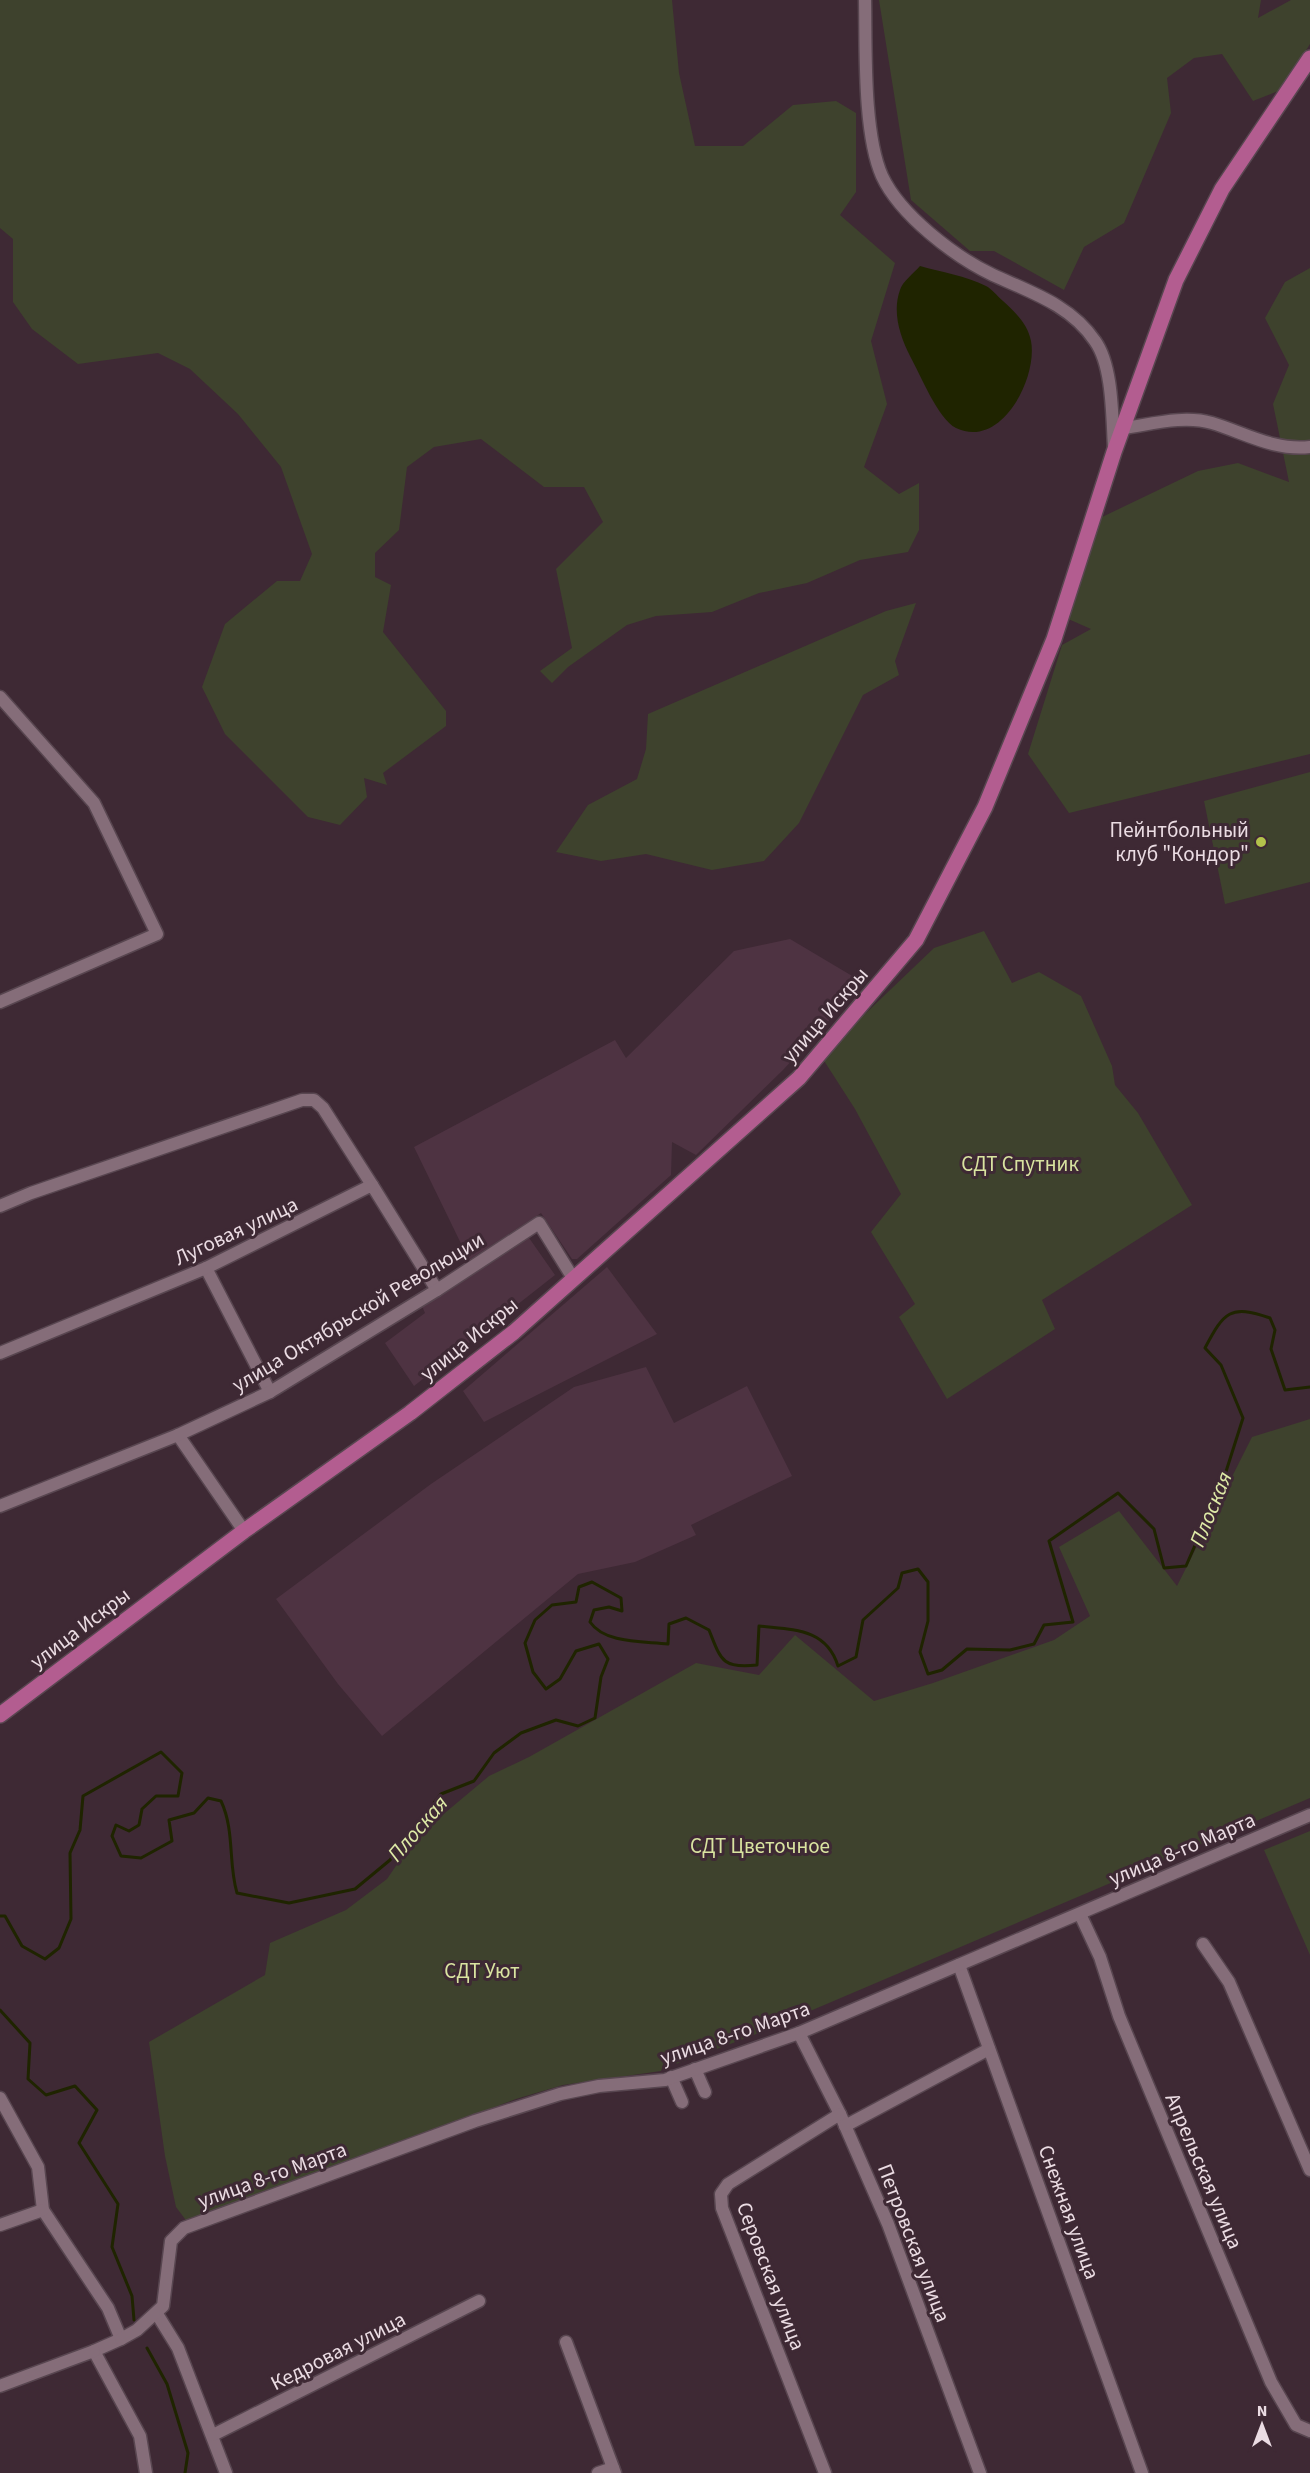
<svg xmlns="http://www.w3.org/2000/svg" width="1310" height="2473" viewBox="0 0 1310 2473" font-family="'Source Sans 3',sans-serif">
	<style>
		.built { fill: #4e3342 }
		.green { fill: #3e422d }
		.water { fill: #1f2400 }
		.lines { fill: none; stroke-linecap: round; stroke-linejoin: round }
		.stream { stroke: #1f2400; stroke-width: 3 }
		.minor-casing { stroke: #584650; stroke-width: 15 }
		.major-casing { stroke: #584650; stroke-width: 18 }
		.minor { stroke: #856d79; stroke-width: 12 }
		.major { stroke: #b35d90; stroke-width: 15 }
		.poi-dot { fill: #b3c24b; stroke: #3e2934; stroke-width: 2 }
		.labels { text-anchor: middle; stroke-width: 6; stroke-linejoin: round; paint-order: stroke }
		.poi-label { font-size: 21px; fill: #ebdce3; stroke: #3e2934; text-anchor: end }
		.street-label { font-size: 21px; fill: #ebdce3; stroke: #3e2934 }
		.park-label { font-size: 21px; fill: #d9e4a0; stroke: #3e2934 }
		.water-label { font-size: 22px; font-style: italic; fill: #dfeba7; stroke: #3e2934 }
	</style>
	<rect width="100%" height="100%" fill="#3e2934"/>
	<g class="built">
		<polygon points="790,939 864,983 783,1070 696,1155 672,1142 671,1175 577,1259 572,1259 541,1213 469,1260 414,1147 615,1040 626,1058 734,951"/>
		<polygon points="527,1235 555,1275 414,1386 385,1343 425,1313 422,1306"/>
		<polygon points="607,1267 657,1334 484,1422 463,1391"/>
		<polygon points="646,1367 674,1423 747,1386 792,1476 691,1525 696,1535 635,1562 578,1574 382,1736 338,1684 276,1599 431,1484 574,1387"/>
	</g>
	<g class="green">
		<polygon points="0,0 672,0 679,73 695,146 743,146 793,105 836,101 856,113 856,192 840,215 895,263 871,341 887,404 864,467 899,494 919,483 919,530 908,552 860,560 807,583 759,593 712,612 656,616 627,625 568,667 552,683 540,671 572,648 556,569 603,522 584,487 544,487 481,439 434,447 407,467 399,530 375,553 375,577 391,585 383,632 446,711 446,726 383,773 387,785 364,778 367,797 340,825 308,817 225,734 202,687 225,624 277,581 300,581 312,554 281,467 238,414 190,369 158,353 78,364 32,329 13,302 13,239 0,228"/>
		<polygon points="879,0 1261,0 1258,18 1291,0 1310,0 1310,44 1281,90 1253,101 1222,54 1194,58 1167,78 1171,113 1124,223 1084,247 1064,290 994,251 970,251 911,200"/>
		<polygon points="1310,268 1310,754 1069,813 1028,754 1062,645 1091,629 1066,618 1100,518 1198,471 1238,463 1289,482 1273,404 1289,365 1265,318 1285,282"/>
		<polygon points="916,603 895,661 899,675 863,695 799,823 764,861 712,870 646,854 601,861 556,852 588,805 637,779 646,749 648,714 886,611"/>
		<polygon points="1310,772 1310,882 1225,904 1204,801"/>
		<polygon points="984,931 1012,983 1039,972 1081,996 1112,1066 1115,1085 1138,1113 1192,1205 1042,1300 1055,1329 947,1399 899,1317 915,1304 871,1232 901,1194 855,1109 821,1056 934,948"/>
		<polygon points="1310,1419 1310,1798 749,2037 676,2064 667,2054 661,2071 563,2085 516,2099 188,2223 176,2207 165,2156 149,2042 265,1975 270,1943 346,1910 387,1879 415,1838 489,1776 529,1757 696,1663 759,1675 795,1635 874,1701 933,1683 1054,1640 1090,1616 1059,1547 1119,1511 1177,1586 1252,1437"/>
		<polygon points="1310,1831 1310,1955 1264,1850"/>
	</g>
	<path class="water" d="M920,266C941,272 966,276 986,286C992,289 997,296 1003,301C1015,312 1028,324 1031,341C1038,378 1001,450 956,428C938,419 920,374 910,356C900,336 892,312 900,290C902,282 914,273 920,266Z"/>
	<g class="lines">
		<g class="stream">
			<path d="M0,1916H5L22,1946L45,1959L59,1948L71,1919L70,1853L80,1830L83,1796L161,1752L182,1773L178,1796H156L142,1809L139,1825L129,1831L116,1825L112,1836L121,1856L141,1858L172,1841L169,1820L194,1813L208,1798L221,1801C235,1831 228,1863 237,1893L289,1903L355,1889L390,1860L441,1794L474,1781L494,1753L521,1733L556,1720L578,1726L595,1718L601,1677L608,1659L599,1644L576,1651L560,1679L546,1689L533,1672L525,1643L535,1620L552,1605L576,1602L579,1587L592,1582L621,1598L622,1611L609,1607L594,1610L590,1622C605,1644 644,1641 668,1644L669,1624L686,1618L709,1630C721,1660 722,1669 757,1665L759,1626C793,1630 826,1628 838,1666L856,1657L863,1620L898,1588L902,1573L918,1569L928,1582V1621L920,1652L928,1674L942,1670L967,1649L1010,1650L1034,1644L1044,1625L1073,1622L1049,1541L1118,1493L1154,1529L1164,1568L1186,1566L1223,1481L1243,1418L1221,1365L1205,1348C1224,1312 1230,1304 1270,1318L1275,1330L1271,1349L1285,1390L1310,1387"/>
			<polyline points="0,2010 30,2043 28,2079 46,2095 75,2086 97,2110 79,2143 118,2204 112,2247 132,2296 134,2320"/>
			<polyline points="147,2348 167,2384 188,2453 185,2473"/>
		</g>
		<defs>
			<g id="minor">
				<path d="M865,0C866,48 863,133 882,176C900,215 955,257 993,275C1030,292 1071,305 1095,341C1113,366 1112,417 1114,448"/>
				<path d="M1124,428C1152,424 1184,415 1212,423C1245,433 1274,451 1310,447"/>
				<polyline points="0,697 94,803 157,934 0,1002"/>
				<polyline points="0,1206 31,1193 302,1100 314,1100 323,1108 372,1185"/>
				<polyline points="206,1268 270,1392"/>
				<polyline points="0,1353 206,1268 372,1185 437,1290"/>
				<polyline points="178,1435 244,1531"/>
				<polyline points="0,1506 178,1435 270,1392 437,1290 539,1223 573,1278"/>
				<polyline points="1080,1914 1100,1957 1119,2016 1271,2382 1296,2425 1310,2431"/>
				<polyline points="1203,1944 1229,1982 1310,2170"/>
				<polyline points="959,1965 1142,2473"/>
				<polyline points="799,2033 840,2114 888,2224 980,2473"/>
				<polyline points="695,2069 705,2092"/>
				<polyline points="671,2077 682,2102"/>
				<polyline points="0,2098 38,2167 43,2210 108,2308 121,2339 94,2351 140,2436 146,2473"/>
				<polyline points="845,2126 989,2049"/>
				<polyline points="0,2225 43,2210"/>
				<polyline points="157,2314 178,2348 226,2473"/>
				<polyline points="121,2339 137,2330 163,2306 171,2241 184,2228 475,2121 560,2094 599,2086 665,2080 799,2033 1310,1815"/>
				<polyline points="566,2342 615,2473"/>
				<polyline points="0,2386 94,2351"/>
				<polyline points="213,2435 479,2301"/>
				<polyline points="598,2473 613,2468"/>
				<polyline points="825,2473 722,2208 721,2194 728,2184 840,2114"/>
			</g>
			<polyline id="major" points="0,1715 244,1531 410,1413 514,1332 799,1078 916,940 985,807 1054,639 1114,452 1176,280 1222,189 1310,58"/>
		</defs>
		<use href="#minor" class="minor-casing"/>
		<use href="#major" class="major-casing"/>
		<use href="#minor" class="minor"/>
		<use href="#major" class="major"/>
	</g>
	<circle class="poi-dot" cx="1261" cy="842" r="6"/>
	<g class="labels">
		<g class="poi-label">
			<text x="1249" y="837">Пейнтбольный<tspan x="1249" dy="24">клуб "Кондор"</tspan></text>
		</g>
		<g class="street-label">
			<text transform="translate(825 1015) rotate(-49)" y="7">улица Искры</text>
			<text transform="translate(236 1231) rotate(-25)" y="7">Луговая улица</text>
			<text transform="translate(358 1312) rotate(-31)" y="7">улица Октябрьской Революции</text>
			<text transform="translate(469 1339) rotate(-39)" y="7">улица Искры</text>
			<text transform="translate(80 1628) rotate(-37)" y="7">улица Искры</text>
			<text transform="translate(1182 1849) rotate(-23)" y="7">улица 8-го Марта</text>
			<text transform="translate(735 2033) rotate(-19)" y="7">улица 8-го Марта</text>
			<text transform="translate(1204 2171) rotate(67)" y="7">Апрельская улица</text>
			<text transform="translate(272 2175) rotate(-20)" y="7">улица 8-го Марта</text>
			<text transform="translate(1069 2212) rotate(70)" y="7">Снежная улица</text>
			<text transform="translate(914 2243) rotate(69)" y="7">Петровская улица</text>
			<text transform="translate(771 2276) rotate(69)" y="7">Серовская улица</text>
			<text transform="translate(338 2351) rotate(-27)" y="7">Кедровая улица</text>
		</g>
		<g class="park-label">
			<text x="1020" y="1171">СДТ Спутник</text>
			<text x="760" y="1853">СДТ Цветочное</text>
			<text x="482" y="1978">СДТ Уют</text>
		</g>
		<g class="water-label">
			<text transform="translate(1210 1509) rotate(-68)" y="8">Плоская</text>
			<text transform="translate(417 1828) rotate(-49)" y="8">Плоская</text>
		</g>
	</g>
	<g transform="translate(1262 2425)" stroke="#3e2934" stroke-width="4.5" paint-order="stroke">
	<path d="M0-4.5L10 22L0 15L-10 22Z" fill="#ebdce3"/>
	<text y="-9" font-size="16" font-weight="bold" text-anchor="middle" fill="#ebdce3">N</text>
	</g>
</svg>
